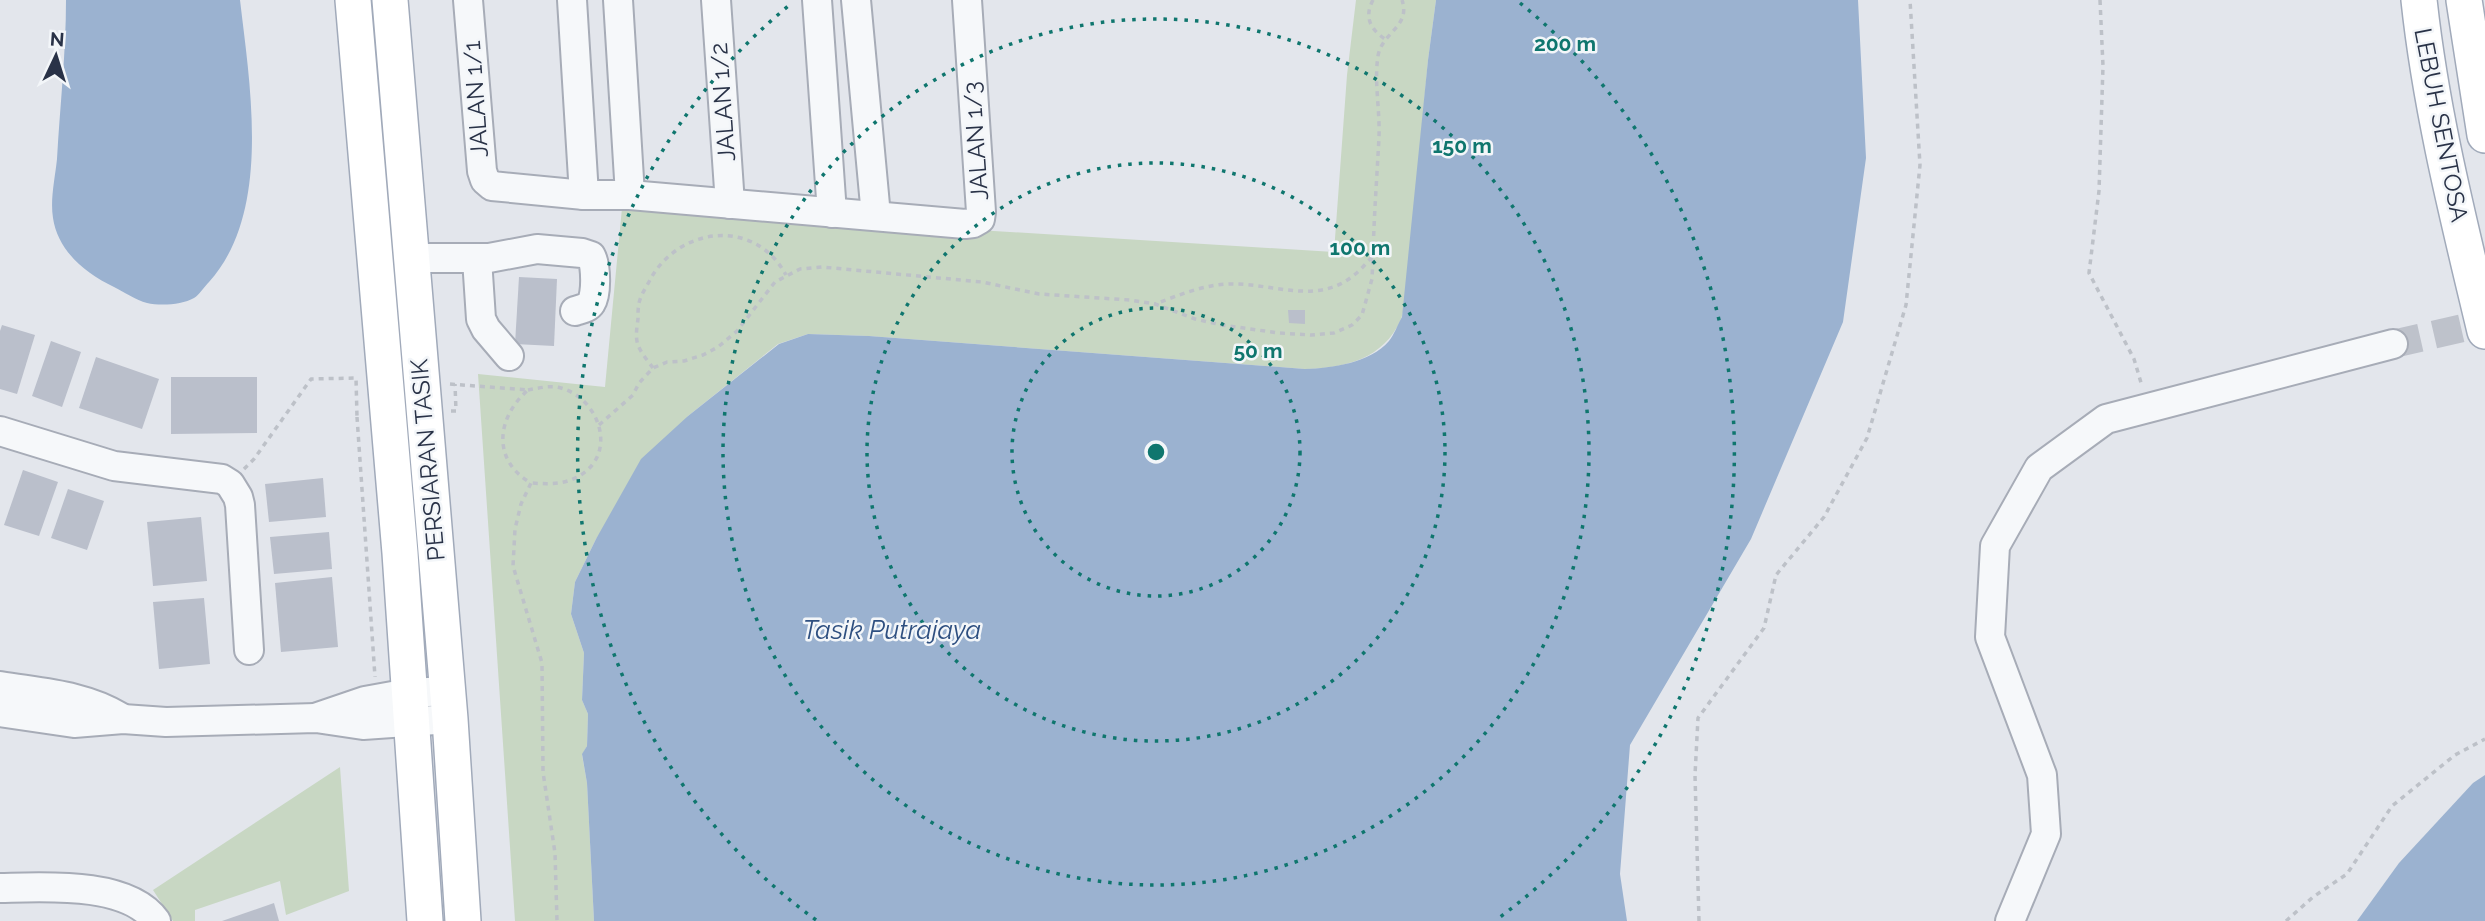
<svg xmlns="http://www.w3.org/2000/svg" width="2485" height="921" viewBox="0 0 2485 921" font-family="Raleway,sans-serif">
	<style>
		.green { fill: #c8d7c3 }
		.water { fill: #9bb2d0 }
		.building { fill: #babfcb }
		.lines { fill: none; stroke-linecap: round; stroke-linejoin: round }
		.minor-tunnel { stroke: #bec2cb; stroke-width: 28; stroke-dasharray: 28 14; stroke-linecap: butt }
		.minor-casing { stroke: #a7acb7; stroke-width: 32 }
		.major-casing { stroke: #a1aaba; stroke-width: 38 }
		.path { stroke: #bdc1c8; stroke-width: 3.5; stroke-dasharray: 5 5; stroke-linecap: butt }
		.minor { stroke: #f6f8fa; stroke-width: 28 }
		.major { stroke: #fff; stroke-width: 35 }
		.ring { fill: none; stroke: #0f766e; stroke-width: 3.5; stroke-dasharray: 3.5 7 }
		.labels { text-anchor: middle; stroke-width: 5; stroke-linejoin: round; paint-order: stroke }
		.street-label { font-size: 24px; fill: #293247; stroke: #f3f6f9 }
		.water-label { font-size: 26px; font-style: italic; fill: #2e4f80; stroke: #f3f6f9 }
		.centre { fill: #0f766e; stroke: #f3f6f9; stroke-width: 3.5 }
		.ring-label { font-size: 21px; text-anchor: middle; font-weight: bold; fill: #0f766e; stroke: #f3f6f9; stroke-width: 5; stroke-linejoin: round; paint-order: stroke }
	</style>
	<rect width="100%" height="100%" fill="#e3e6ec"/>
	<g class="green">
		<path d="M1356,0H1436L1428,60L1407,286C1405,296 1405,309 1401,319C1384,359 1345,368 1305,369L869,336L808,334L778,344L688,416L596,539L575,582L571,614L584,653L582,700L588,714L587,746L582,755L587,783L594,921H515L478,374L605,387L622,208L1334,252L1347,75Z"/>
		<polygon points="340,767 349,891 286,915 280,881 195,910 195,921 173,921 153,890"/>
	</g>
	<g class="water">
		<path d="M66,0H240C250,86 272,212 209,282C204,287 199,295 194,298C182,305 160,306 147,303C136,300 124,292 114,287C85,273 58,251 53,218C50,200 55,178 57,159C60,106 66,53 66,0Z"/>
		<path d="M1436,0H1858L1866,158L1843,322L1751,539L1630,745L1620,874L1627,921H594L587,783L582,754L587,746L588,714L582,700L584,653L571,614L575,582L596,539L641,459L688,416L779,344L808,334L869,336L1305,369C1332,368 1370,363 1389,341C1394,335 1398,324 1402,317L1428,60Z"/>
		<polygon points="2485,775 2485,921 2357,921 2399,863 2473,783"/>
	</g>
	<g class="building">
		<polygon points="519,277 557,279 554,346 515,344"/>
		<polygon points="1288,310 1305,310 1305,324 1289,323"/>
		<polygon points="2,325 35,335 17,394 0,389 0,331"/>
		<polygon points="51,341 81,352 62,407 32,396"/>
		<polygon points="96,357 159,379 142,429 79,408"/>
		<polygon points="171,377 257,377 257,433 171,434"/>
		<polygon points="23,470 58,482 39,536 4,525"/>
		<polygon points="323,478 326,517 269,522 265,484"/>
		<polygon points="68,489 104,501 87,550 51,538"/>
		<polygon points="201,517 207,581 153,586 147,522"/>
		<polygon points="329,532 332,569 274,574 270,537"/>
		<polygon points="332,577 338,647 281,652 275,583"/>
		<polygon points="204,598 210,664 159,669 153,602"/>
		<polygon points="274,903 279,921 222,921"/>
	</g>
	<g class="lines">
		<polyline class="minor-tunnel" points="2393,344 2485,323"/>
		<defs>
			<g id="minor">
				<polyline points="468,0 482,171 485,180 492,186 584,195 630,195 965,224 973,223 980,219 981,212 967,0"/>
				<polyline points="572,0 584,195"/>
				<polyline points="618,0 630,195"/>
				<polyline points="716,0 730,204"/>
				<polyline points="817,0 832,213"/>
				<polyline points="856,0 876,216"/>
				<path d="M411,258H489L537,249L582,253L591,256C596,265 597,294 591,303C588,308 581,309 575,311"/>
				<polyline points="477,259 481,319 486,329 509,356"/>
				<polyline points="0,431 114,466 222,479 230,484 238,497 240,505 249,650"/>
				<path d="M0,686C42,693 84,695 120,717"/>
				<polyline points="0,712 74,723 123,719 166,722 316,718 363,725 450,719"/>
				<polyline points="318,717 365,701 409,693 447,691"/>
				<path d="M0,888C44,887 128,881 156,921"/>
				<polyline points="2010,921 2046,834 2042,775 1990,637 1995,546 2039,468 2106,419 2393,344"/>
			</g>
			<g id="major">
				<polyline points="353,0 400,553 425,921"/>
				<polyline points="390,0 450,719 463,921"/>
				<path d="M2419,0C2431,112 2459,222 2485,331"/>
				<polyline points="2464,0 2485,135"/>
			</g>
		</defs>
		<use href="#minor" class="minor-casing"/>
		<use href="#major" class="major-casing"/>
		<g class="path">
			<path d="M1373,0C1364,17 1370,29 1385,39"/>
			<polyline points="2100,0 2103,66 2099,191 2089,273 2134,359 2142,386"/>
			<path d="M1373,256C1374,216 1377,176 1379,137C1380,110 1374,82 1378,56C1382,32 1411,27 1402,0"/>
			<path d="M653,368C648,361 641,353 638,345C635,337 637,327 638,319C638,313 638,308 639,303C641,294 647,286 651,278C681,226 755,218 786,275"/>
			<path d="M450,384L528,390C497,417 491,460 531,483L521,504L515,529L513,566L542,663L543,772L555,853L557,921"/>
			<path d="M528,390C539,388 551,385 561,388C600,399 618,454 579,476C564,485 548,484 531,483"/>
			<polyline points="451,411 456,411 455,384"/>
			<polyline points="357,417 375,677"/>
			<path d="M599,425L633,395L639,383L653,368L667,362L684,361L703,355L718,347L737,331L775,282L800,269L822,267L982,282L1039,294L1130,300L1155,304L1195,319L1222,325L1279,333L1311,335L1334,333L1352,325L1362,315L1372,279L1373,256C1367,262 1361,270 1354,275C1319,305 1274,284 1234,284C1208,283 1179,295 1155,304"/>
			<polyline points="244,469 254,459 311,379 356,378 357,417 359,417"/>
			<polyline points="1699,921 1695,775 1698,718 1764,628 1776,575 1824,517 1867,438 1906,305 1920,165 1910,0"/>
			<polyline points="2286,921 2313,897 2347,874 2392,806 2455,755 2485,739"/>
		</g>
		<use href="#minor" class="minor"/>
		<use href="#major" class="major"/>
	</g>
	<g class="ring">
		<circle cx="1156" cy="452" r="144"/>
		<circle cx="1156" cy="452" r="289"/>
		<circle cx="1156" cy="452" r="433"/>
		<path d="M816 920A578 578 0 0 1 792 3M1520 3A578 578 0 0 1 1496 920"/>
	</g>
	<g class="labels">
		<g class="street-label">
			<text transform="translate(476 99) rotate(-94)" y="8">JALAN 1/1</text>
			<text transform="translate(723 102) rotate(-94)" y="8">JALAN 1/2</text>
			<text transform="translate(2441 125) rotate(79)" y="8">LEBUH SENTOSA</text>
			<text transform="translate(976 141) rotate(-94)" y="8">JALAN 1/3</text>
			<text transform="translate(428 460) rotate(-95)" y="8">PERSIARAN TASIK</text>
		</g>
		<g class="water-label">
			<text x="892" y="639">Tasik Putrajaya</text>
		</g>
	</g>
	<circle cx="1156" cy="452" r="10" class="centre"/>
	<g class="ring-label">
		<text x="1565" y="51">200 m</text>
		<text x="1462" y="153">150 m</text>
		<text x="1360" y="255">100 m</text>
		<text x="1258" y="358">50 m</text>
	</g>
	<g transform="translate(56 56) rotate(4)" stroke="#f3f6f9" stroke-width="5" paint-order="stroke">
	<path d="M0-5L12 26L0 18L-12 26Z" fill="#293247"/>
	<text y="-10" font-size="19" font-weight="bold" text-anchor="middle" fill="#293247">N</text>
	</g>
</svg>
